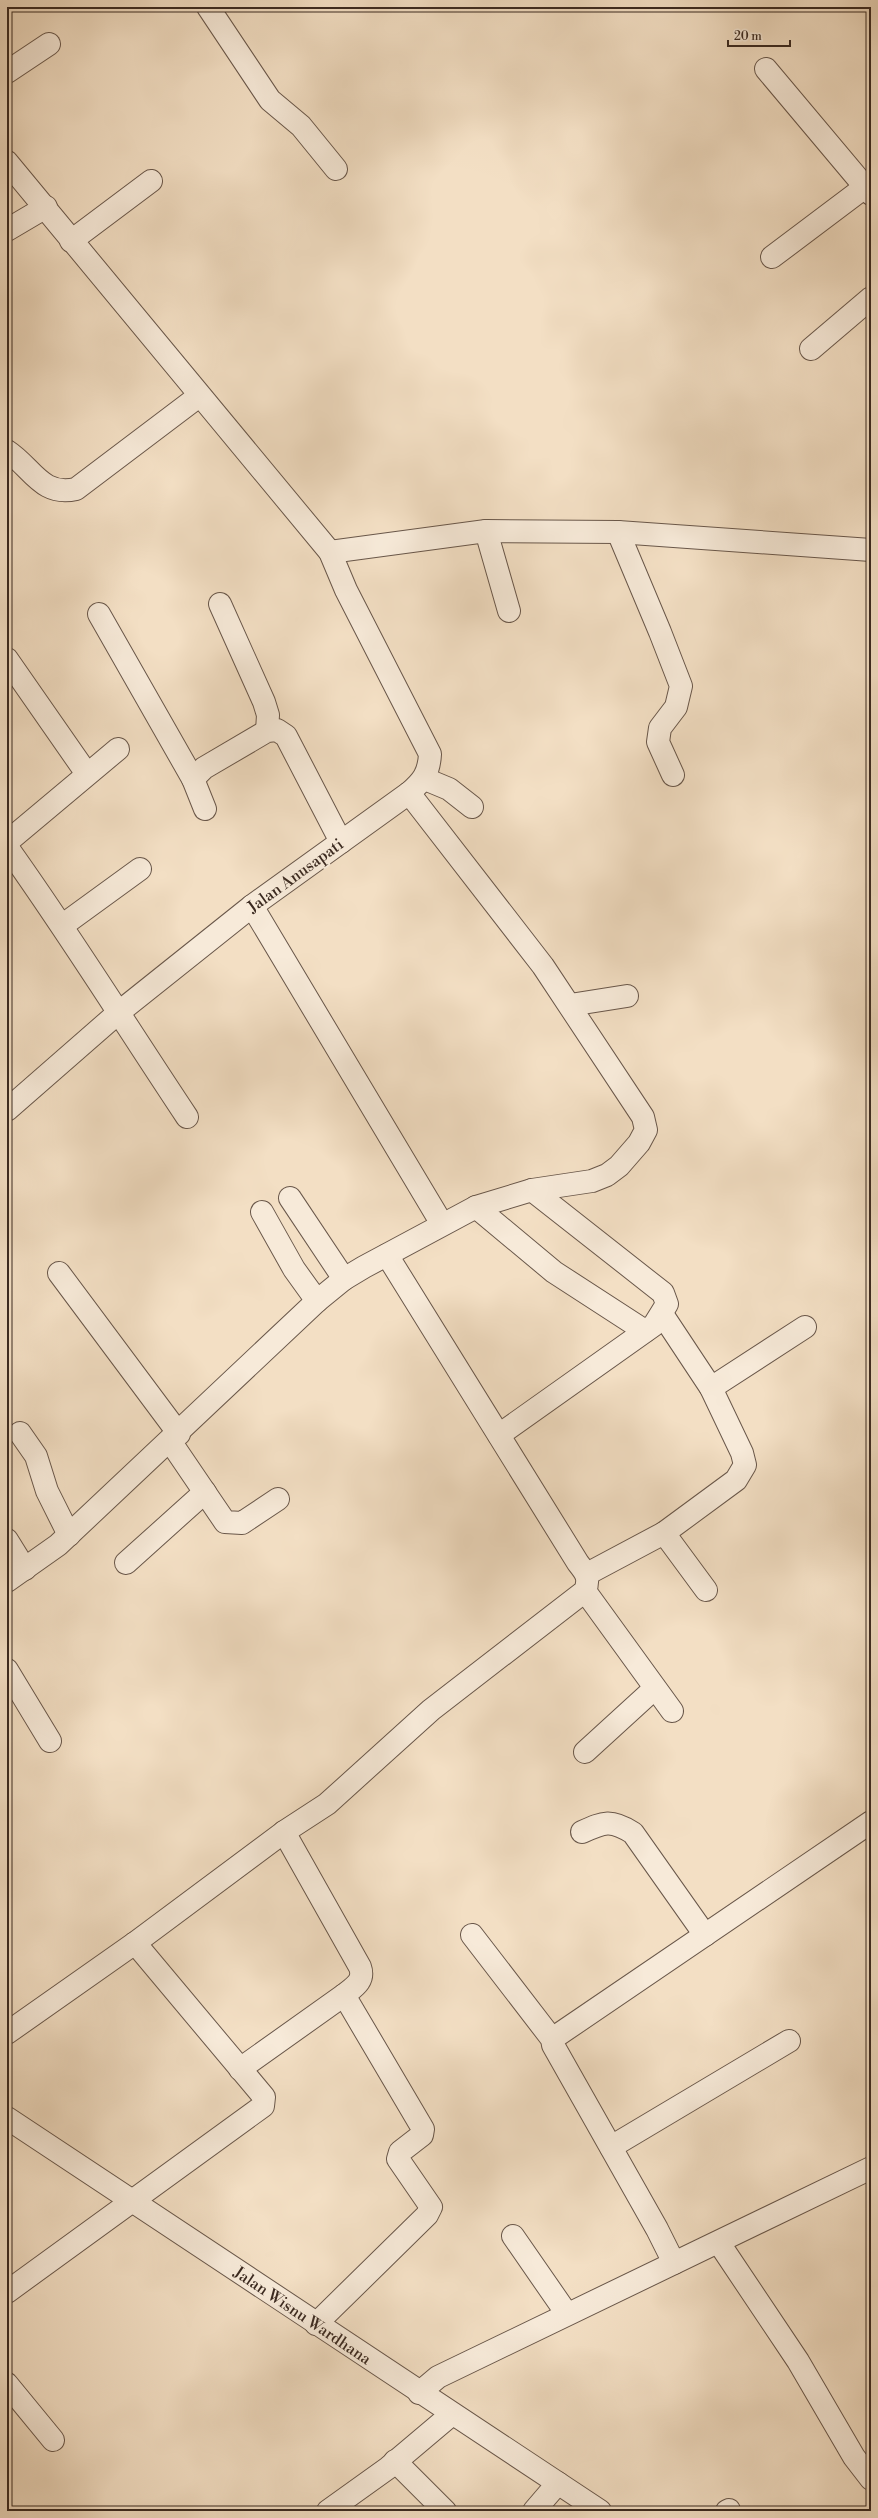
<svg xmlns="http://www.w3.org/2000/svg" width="878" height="2518" viewBox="0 0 878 2518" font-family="'Libre Bodoni',serif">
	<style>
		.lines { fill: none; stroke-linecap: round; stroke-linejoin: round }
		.minor-casing { stroke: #69574a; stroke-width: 24 }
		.minor { stroke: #f7ead9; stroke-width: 22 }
		.labels { text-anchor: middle; stroke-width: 4; stroke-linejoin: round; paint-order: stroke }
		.street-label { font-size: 16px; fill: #3b2a21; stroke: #f7ead9 }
	</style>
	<rect width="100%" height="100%" fill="#f3dfc4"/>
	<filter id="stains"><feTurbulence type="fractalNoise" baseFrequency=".005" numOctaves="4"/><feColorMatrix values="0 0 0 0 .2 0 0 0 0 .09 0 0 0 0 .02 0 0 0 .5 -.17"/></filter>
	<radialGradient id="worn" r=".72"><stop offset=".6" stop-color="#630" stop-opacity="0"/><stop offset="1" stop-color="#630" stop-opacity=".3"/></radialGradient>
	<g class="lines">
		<defs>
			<g id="minor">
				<polyline points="208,7 270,100 301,126 336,169"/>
				<polyline points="766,69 871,194"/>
				<polyline points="7,72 49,44"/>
				<path d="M7,162L330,552L346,590L430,754C429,773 423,781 409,793L252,906L118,1013L7,1110"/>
				<polyline points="7,230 46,207"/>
				<polyline points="71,241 151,181"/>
				<polyline points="772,257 865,187"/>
				<polyline points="811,349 871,298"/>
				<path d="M7,451C32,467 41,497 76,489L199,396"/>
				<polyline points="486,531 509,611"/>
				<polyline points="618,532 660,632 681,686 676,707 660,728 658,742 673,775"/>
				<polyline points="330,552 486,531 618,532 871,550"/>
				<polyline points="220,604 264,702 268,715 267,731"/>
				<polyline points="99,614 193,779"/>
				<polyline points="7,659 87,774"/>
				<polyline points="425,779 449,789 472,807"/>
				<polyline points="205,809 193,779 204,768 267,731 277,730 286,736 341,842"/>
				<polyline points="7,842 118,749"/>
				<path d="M7,847C70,935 127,1027 187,1117"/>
				<polyline points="252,906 442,1224"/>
				<polyline points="63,925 140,869"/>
				<polyline points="570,1005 627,996"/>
				<polyline points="290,1198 344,1279"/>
				<polyline points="476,1207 554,1272 645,1331"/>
				<polyline points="262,1212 294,1269 317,1301"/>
				<polyline points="59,1273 179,1434"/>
				<polyline points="711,1388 805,1327"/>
				<polyline points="20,1433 36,1456 47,1491 69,1535"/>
				<polyline points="499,1435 654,1325 667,1304 663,1293 532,1190"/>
				<polyline points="170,1441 225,1522 242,1523 278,1499"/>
				<polyline points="664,1533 706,1590"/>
				<polyline points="7,1540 25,1569"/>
				<polyline points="126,1563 205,1492"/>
				<polyline points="587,1574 664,1533 736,1480 745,1465 742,1453 711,1388 662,1314"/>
				<polyline points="7,1581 58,1545 317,1301 344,1279 364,1267 476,1207 532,1190 592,1181 607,1175 619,1166 639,1143 646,1130 643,1117 543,966 409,793"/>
				<polyline points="585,1591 672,1711"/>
				<polyline points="7,1670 50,1741"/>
				<polyline points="585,1752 654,1689"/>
				<path d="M284,1832L360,1967C365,1981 354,1987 344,1995L423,2129L422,2135L400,2152L398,2159L431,2207L427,2215L316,2324"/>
				<path d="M582,1832C604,1822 611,1819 633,1833L705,1935"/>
				<polyline points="472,1935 552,2039 553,2045 657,2229 674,2263"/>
				<path d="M7,2033L135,1943L284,1832L327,1804L431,1710L585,1591C590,1578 586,1573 578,1563L387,1255"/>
				<polyline points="552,2039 871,1822"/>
				<polyline points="240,2069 344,1995"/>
				<polyline points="7,2118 600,2511"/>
				<polyline points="611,2147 789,2041"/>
				<polyline points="513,2236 567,2314"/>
				<polyline points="719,2243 798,2361 854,2457 871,2479"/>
				<polyline points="7,2292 263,2106 264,2097 135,1943"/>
				<polyline points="7,2384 53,2440"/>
				<polyline points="419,2393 438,2377 871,2168"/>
				<polyline points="395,2461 445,2511"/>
				<polyline points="328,2511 388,2468 452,2414"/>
				<polyline points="534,2511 558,2483"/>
				<polyline points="727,2511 729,2510"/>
			</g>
		</defs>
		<use href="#minor" class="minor-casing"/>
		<use href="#minor" class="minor"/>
	</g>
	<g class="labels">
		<g class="street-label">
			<text transform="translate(295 875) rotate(-36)" y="6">Jalan Anusapati</text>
			<text transform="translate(303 2315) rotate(34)" y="6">Jalan Wisnu Wardhana</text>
		</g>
	</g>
	<rect width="878" height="2518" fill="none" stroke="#f3dfc4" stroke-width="24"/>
	<rect x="8" y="8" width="862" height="2502" fill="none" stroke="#3b2a21" stroke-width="2"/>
	<rect x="12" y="12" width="854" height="2494" fill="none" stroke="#3b2a21"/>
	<path d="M728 40v6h62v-6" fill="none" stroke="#3b2a21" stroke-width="2"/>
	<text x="734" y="40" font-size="12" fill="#3b2a21" stroke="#f7ead9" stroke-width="3" paint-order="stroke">20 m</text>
	<rect width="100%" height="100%" filter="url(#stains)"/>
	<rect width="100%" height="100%" fill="url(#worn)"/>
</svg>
